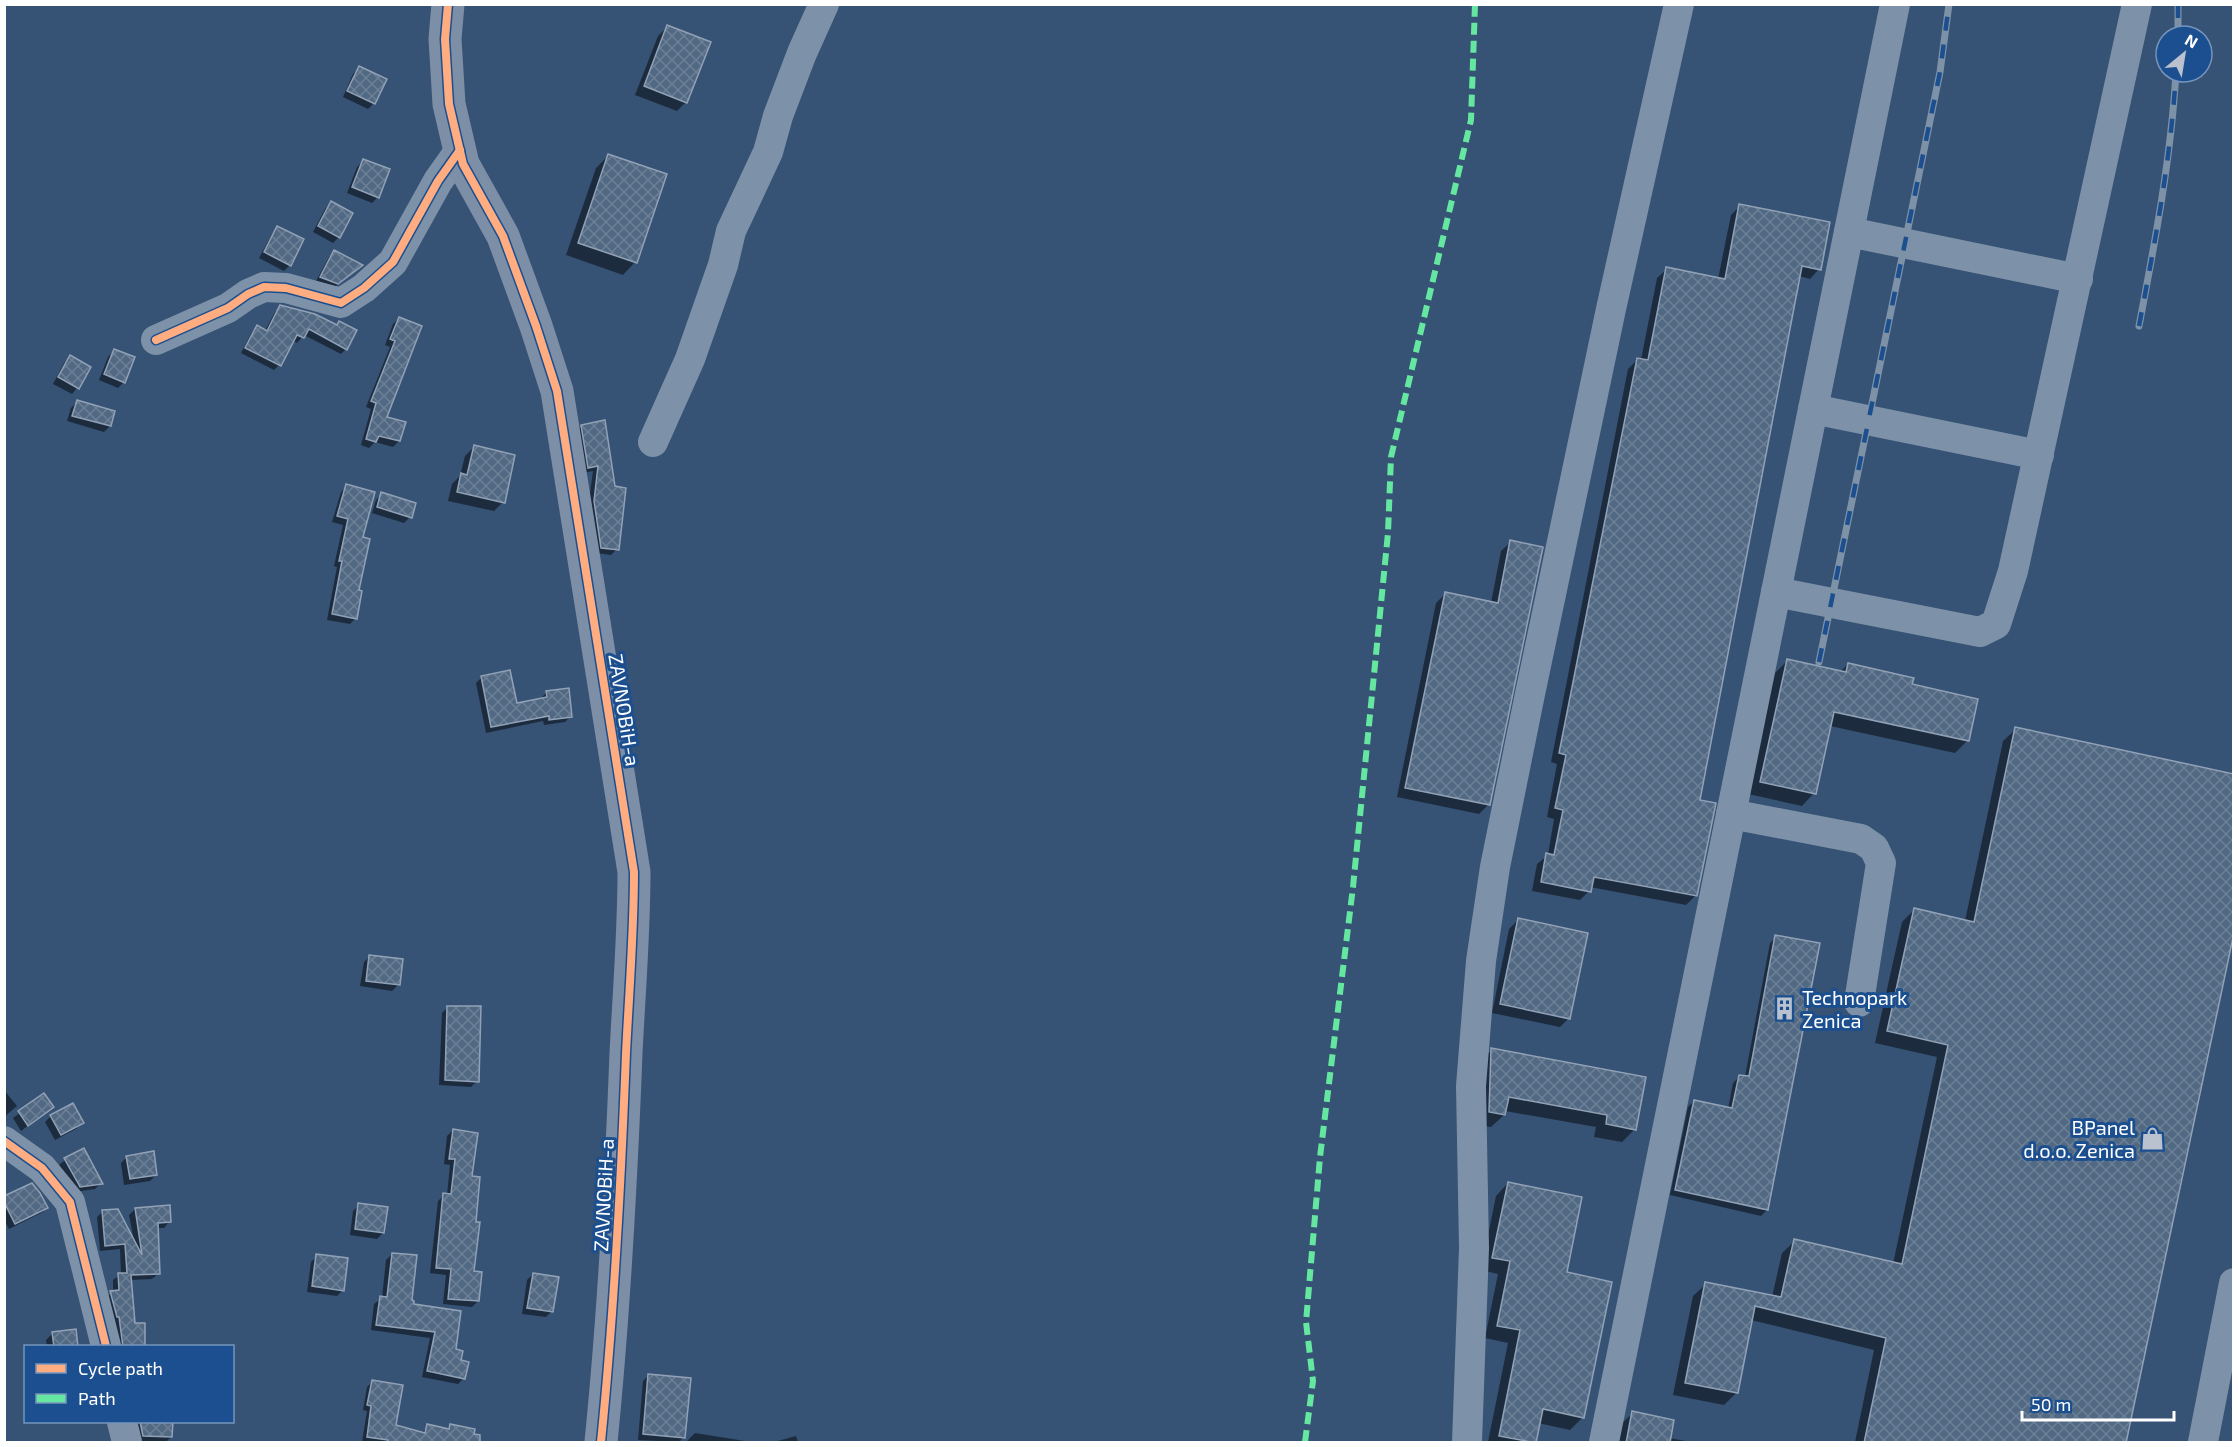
<svg xmlns="http://www.w3.org/2000/svg" width="2238" height="1447" viewBox="0 0 2238 1447" font-family="'Exo 2',sans-serif">
	<style>
		.shadow { fill: #0007 }
		.building { fill: url(#building-cross-hatch); stroke: #92a2b6; stroke-width: 1.5 }
		.lines { fill: none; stroke-linecap: round; stroke-linejoin: round }
		.minor { stroke: #7d92a8; stroke-width: 30 }
		.major { stroke: #7d8ea7; stroke-width: 33 }
		.rail-casing { stroke: #7e92a7; stroke-width: 7 }
		.rail { stroke: #1b4f8f; stroke-width: 4.5; stroke-dasharray: 14; stroke-linecap: butt }
		.quiet { stroke: #66e7a1; stroke-width: 6; stroke-dasharray: 12 6; stroke-linecap: butt }
		.cycleway-casing { stroke: #1b4f8f; stroke-width: 11 }
		.cycleway { stroke: #ffac80; stroke-width: 8 }
		.labels { text-anchor: middle; stroke-width: 6; stroke-linejoin: round; paint-order: stroke }
		.street-label { font-size: 20px; fill: #fff; stroke: #1b4f8f }
		.poi-label { font-size: 20px; fill: #fff; stroke: #1b4f8f; text-anchor: start }
	</style>
	<defs>
		<pattern id="building-cross-hatch" width="8" height="8" patternUnits="userSpaceOnUse" patternTransform="scale(1.5)"><rect width="8" height="8" fill="#526984"/><path d="M0 0l8 8M0 8l8-8" fill="none" stroke="#6c8096"/></pattern>
	</defs>
	<rect width="100%" height="100%" fill="#365274"/>
	<g class="shadow">
		<polygon points="667,27 686,102 677,111 635,95 658,36"/>
		<polygon points="359,68 374,103 368,109 343,97 353,74"/>
		<polygon points="608,156 635,262 623,275 566,255 596,168"/>
		<polygon points="363,161 378,197 372,203 347,193 357,167"/>
		<polygon points="331,203 339,237 333,243 313,232 325,209"/>
		<polygon points="1740,206 1819,269 1810,279 1799,276 1699,801 1695,896 1686,905 1590,887 1589,891 1580,900 1532,891 1537,864 1548,855 1554,819 1547,817 1557,764 1551,762 1628,369 1638,359 1641,360 1657,278 1667,269 1718,279 1731,215"/>
		<polygon points="278,228 290,265 284,271 259,258 272,234"/>
		<polygon points="335,251 361,265 331,290 315,283 329,257"/>
		<polygon points="280,307 346,349 341,354 304,335 297,343 292,340 279,365 274,370 241,353 252,332 257,327 265,331 275,312"/>
		<polygon points="399,318 385,418 399,441 393,447 375,442 369,448 361,445 371,409 366,407 390,347 385,345 393,324"/>
		<polygon points="114,351 124,382 118,388 99,380 108,357"/>
		<polygon points="70,357 77,388 72,394 53,384 64,363"/>
		<polygon points="77,402 110,426 104,432 67,421 71,408"/>
		<polygon points="604,422 617,549 611,555 596,553 588,508 593,471 583,473 576,432 582,426"/>
		<polygon points="474,447 503,502 494,511 448,501 452,484 460,476 465,456"/>
		<polygon points="347,486 361,538 356,618 350,624 327,620 337,567 334,566 343,525 332,522 341,492"/>
		<polygon points="382,494 410,517 404,523 372,513 376,500"/>
		<polygon points="1511,542 1489,804 1479,814 1397,797 1436,603 1445,594 1491,603 1501,551"/>
		<polygon points="1788,660 1840,672 1848,664 1910,685 1976,700 1967,741 1955,753 1830,726 1814,793 1802,806 1748,794 1775,673"/>
		<polygon points="482,677 516,705 540,699 546,693 571,716 565,722 544,725 543,721 486,733 476,683"/>
		<polygon points="2016,729 2124,1442 1855,1442 1874,1350 1751,1320 1736,1393 1724,1405 1673,1395 1693,1296 1706,1284 1772,1297 1782,1253 1795,1241 1893,1264 1937,1057 1875,1043 1902,922 1914,910 1965,921 2003,741"/>
		<polygon points="1518,920 1569,1018 1560,1027 1492,1013 1509,929"/>
		<polygon points="1776,937 1767,1210 1761,1216 1670,1195 1688,1107 1694,1101 1728,1109 1733,1083 1739,1077 1745,1077 1770,943"/>
		<polygon points="370,956 398,985 392,991 360,986 364,962"/>
		<polygon points="448,1007 477,1081 471,1087 439,1085 442,1013"/>
		<polygon points="1492,1050 1635,1129 1622,1142 1594,1137 1596,1127 1505,1111 1504,1115 1491,1127 1477,1125 1479,1063"/>
		<polygon points="4,1090 17,1106 4,1117"/>
		<polygon points="44,1095 52,1107 21,1131 13,1118"/>
		<polygon points="51,1116 82,1123 76,1129 55,1140 45,1122"/>
		<polygon points="453,1130 472,1273 478,1301 472,1307 443,1304 446,1275 430,1273 438,1201 444,1195 447,1195 450,1165 444,1164 447,1136"/>
		<polygon points="127,1157 156,1175 150,1181 124,1185 121,1163"/>
		<polygon points="65,1160 101,1183 95,1189 74,1192 59,1165"/>
		<polygon points="1508,1183 1565,1273 1583,1417 1570,1430 1538,1423 1534,1442 1488,1442 1508,1343 1485,1338 1498,1274 1481,1270 1496,1196"/>
		<polygon points="26,1187 48,1207 43,1212 9,1229 4,1219 4,1197"/>
		<polygon points="359,1205 383,1233 377,1239 350,1235 353,1211"/>
		<polygon points="135,1209 169,1222 164,1228 156,1228 158,1274 152,1279 130,1280 134,1325 144,1346 117,1346 105,1298 113,1292 113,1280 121,1274 120,1249 100,1251 97,1217 103,1211 134,1241 129,1215"/>
		<polygon points="392,1254 412,1306 454,1351 464,1378 458,1384 422,1377 430,1338 371,1330 374,1304 382,1298 386,1260"/>
		<polygon points="317,1256 343,1290 337,1296 307,1292 311,1262"/>
		<polygon points="533,1274 552,1311 546,1317 522,1314 527,1280"/>
		<polygon points="52,1334 77,1346 47,1346 46,1340"/>
		<polygon points="649,1375 684,1437 679,1442 638,1440 643,1381"/>
		<polygon points="372,1382 394,1426 422,1433 428,1426 446,1430 450,1426 471,1442 362,1442 367,1411 363,1410 367,1387"/>
		<polygon points="1633,1413 1669,1438 1691,1442 1617,1442 1620,1425"/>
		<polygon points="133,1422 171,1422 171,1437 166,1442 138,1442"/>
		<polygon points="695,1433 751,1442 686,1442"/>
		<polygon points="796,1436 798,1442 774,1442"/>
	</g>
	<g class="building">
		<polygon points="667,25 711,42 687,103 644,86"/>
		<polygon points="359,66 387,79 375,104 347,91"/>
		<polygon points="608,154 667,174 637,263 578,243"/>
		<polygon points="363,159 390,169 379,198 352,187"/>
		<polygon points="331,201 353,213 340,238 318,226"/>
		<polygon points="1739,204 1830,222 1821,270 1802,266 1700,800 1716,803 1697,896 1594,877 1591,892 1541,882 1546,853 1554,855 1563,810 1555,808 1566,755 1559,753 1637,358 1648,360 1666,267 1725,279"/>
		<polygon points="277,226 304,239 291,266 264,252"/>
		<polygon points="334,250 363,265 338,284 320,277"/>
		<polygon points="280,305 315,314 337,325 339,321 357,330 347,350 309,329 304,338 297,335 281,366 245,348 257,325 267,331"/>
		<polygon points="399,317 422,326 387,417 406,422 400,441 379,436 376,442 366,439 376,403 371,401 395,341 390,339"/>
		<polygon points="114,349 135,357 125,383 104,374"/>
		<polygon points="70,355 91,367 79,389 58,377"/>
		<polygon points="77,400 115,411 111,426 72,416"/>
		<polygon points="605,420 615,486 626,488 619,550 601,548 594,501 598,466 588,468 581,425"/>
		<polygon points="474,445 515,455 505,503 457,492 461,473 467,475"/>
		<polygon points="346,484 375,492 363,537 370,539 359,590 362,591 357,619 332,614 342,561 339,561 348,519 337,516"/>
		<polygon points="381,492 416,503 412,518 377,507"/>
		<polygon points="1510,540 1543,547 1490,805 1405,788 1445,592 1498,603"/>
		<polygon points="1787,659 1846,672 1848,663 1914,678 1912,684 1978,699 1969,741 1834,712 1816,794 1760,782"/>
		<polygon points="510,670 517,703 547,697 546,691 569,688 572,717 549,720 549,716 491,727 481,676"/>
		<polygon points="2015,727 2234,774 2234,933 2126,1443 1864,1443 1886,1338 1755,1306 1738,1393 1685,1383 1705,1282 1781,1297 1794,1239 1902,1264 1948,1045 1887,1031 1914,908 1974,922"/>
		<polygon points="1518,918 1588,933 1570,1019 1500,1004"/>
		<polygon points="1775,935 1820,943 1768,1210 1675,1190 1694,1100 1732,1108 1739,1075 1749,1076"/>
		<polygon points="369,955 403,959 400,985 366,981"/>
		<polygon points="447,1006 481,1006 479,1082 445,1080"/>
		<polygon points="1491,1048 1646,1077 1636,1130 1606,1124 1607,1115 1509,1097 1505,1115 1489,1112"/>
		<polygon points="44,1093 54,1107 28,1126 18,1111"/>
		<polygon points="73,1103 84,1123 61,1135 50,1115"/>
		<polygon points="453,1129 478,1133 472,1176 480,1177 476,1222 480,1222 474,1271 482,1272 479,1301 448,1299 451,1269 436,1268 443,1193 451,1194 455,1159 449,1159"/>
		<polygon points="84,1148 103,1184 80,1187 79,1185 64,1158"/>
		<polygon points="154,1151 157,1175 130,1179 126,1156"/>
		<polygon points="1508,1182 1582,1197 1567,1272 1612,1282 1584,1418 1543,1409 1536,1443 1499,1436 1520,1330 1497,1326 1510,1261 1492,1258"/>
		<polygon points="32,1183 40,1193 48,1208 15,1224 4,1202 4,1196"/>
		<polygon points="358,1203 388,1207 384,1233 355,1229"/>
		<polygon points="170,1205 171,1222 158,1223 160,1274 131,1275 135,1323 145,1323 145,1347 123,1347 119,1317 117,1317 110,1291 119,1290 118,1273 127,1273 125,1244 105,1246 102,1210 118,1209 142,1255 135,1208"/>
		<polygon points="392,1253 417,1255 412,1300 414,1301 414,1304 461,1311 456,1349 463,1351 461,1360 469,1362 465,1379 427,1371 435,1332 376,1325 380,1296 387,1297"/>
		<polygon points="316,1254 348,1258 344,1291 312,1286"/>
		<polygon points="533,1273 559,1277 553,1312 527,1308"/>
		<polygon points="76,1329 78,1347 54,1347 52,1332"/>
		<polygon points="648,1374 691,1378 685,1438 643,1434"/>
		<polygon points="372,1380 403,1385 396,1425 425,1433 427,1424 449,1429 450,1424 475,1429 474,1434 480,1435 480,1443 387,1443 388,1440 367,1437 371,1406 367,1405"/>
		<polygon points="1632,1411 1674,1420 1670,1443 1626,1443"/>
		<polygon points="140,1422 173,1422 172,1437 143,1436"/>
	</g>
	<g class="lines">
		<g class="minor">
			<polyline points="1849,232 2078,279"/>
			<polyline points="156,340 228,308 248,294 264,287 286,288 341,303 364,288 393,262 438,181 460,150"/>
			<polyline points="1813,409 2039,455"/>
			<polyline points="653,442 690,359 723,265 731,231 768,152 778,116 802,53 824,4"/>
			<polyline points="1776,592 1980,632 1996,624 2013,571 2137,4"/>
			<polyline points="1731,814 1861,839 1874,848 1881,863 1859,1002"/>
			<polyline points="4,1141 42,1168 70,1202 106,1346"/>
			<polyline points="122,1422 127,1442"/>
			<polyline points="1467,1442 1474,1248 1471,1086 1481,961 1495,867 1530,694 1611,309 1679,4"/>
			<polyline points="1604,1442 1895,4"/>
			<polyline points="2203,1442 2234,1283"/>
		</g>
		<path class="major" d="M448,4L445,39L449,104L463,164L503,236L536,326L557,391L634,872C634,933 629,993 626,1053C621,1184 614,1313 601,1442"/>
		<defs>
			<g id="rail">
				<polyline points="2178,4 2178,36"/>
				<path d="M2139,326C2155,242 2171,158 2176,72"/>
				<polyline points="1819,662 1940,72 1949,4"/>
			</g>
		</defs>
		<use href="#rail" class="rail-casing"/>
		<use href="#rail" class="rail"/>
		<polyline class="quiet" points="1305,1442 1313,1381 1306,1322 1320,1157 1353,887 1388,533 1391,457 1471,120 1475,4"/>
		<defs>
			<g id="cycleway">
				<path d="M448,4L445,39L449,104L463,164L503,236L536,326L557,391L634,872C634,933 629,993 626,1053C621,1184 614,1313 601,1442"/>
				<polyline points="156,340 228,308 248,294 264,287 286,288 341,303 364,288 393,262 438,181 460,150"/>
				<polyline points="4,1141 42,1168 70,1202 106,1346"/>
			</g>
		</defs>
		<use href="#cycleway" class="cycleway-casing"/>
		<use href="#cycleway" class="cycleway"/>
	</g>
	<defs>
		<symbol id="building-bare" viewBox="-9 -9 18 18"><path d="M-4-6H4V6H1V3H-1V6H-4ZM-2.5-4.3h1.7v1.8h-1.7ZM.8-4.3h1.7v1.8H.8ZM-2.5-1h1.7V.8h-1.7ZM.8-1h1.7V.8H.8Z" fill="#b9c2ce" stroke="#1b4f8f" stroke-width="2.5" paint-order="stroke"/></symbol>
		<symbol id="shop-bare" viewBox="-9 -9 18 18"><path d="M-5-2.5h2.3a2.7 3.5 0 0 1 5.4 0H5L5.5 6h-11ZM-1.5-2.5h3a1.5 2.3 0 0 0-3 0Z" fill="#b9c2ce" stroke="#1b4f8f" stroke-width="2.5" paint-order="stroke"/></symbol>
	</defs>
	<g fill-rule="evenodd">
		<use href="#building-bare" x="1768" y="992" width="33" height="33"/>
		<use href="#shop-bare" x="2136" y="1122" width="33" height="33"/>
	</g>
	<g class="labels">
		<g class="street-label">
			<text transform="translate(624 710) rotate(81)" y="7">ZAVNOBiH-a</text>
			<text transform="translate(604 1195) rotate(-87)" y="7">ZAVNOBiH-a</text>
		</g>
		<g class="poi-label">
			<text x="1802" y="1005">Technopark<tspan x="1802" dy="23">Zenica</tspan></text>
			<text x="2135" y="1135" text-anchor="end">BPanel<tspan x="2135" dy="23">d.o.o. Zenica</tspan></text>
		</g>
	</g>
	<rect width="2238" height="1447" fill="none" stroke="#ffffff" stroke-width="12"/>
	<rect x="24" y="1345" width="210" height="78" fill="#1b4f8f" stroke="#7695bc" stroke-width="1.5"/>
	<rect x="36" y="1364" width="30" height="9" fill="#ffac80" stroke="#7695bc" stroke-width="1.5"/>
	<text x="78" y="1375" font-size="18" fill="#ffffff">Cycle path</text>
	<rect x="36" y="1394" width="30" height="9" fill="#66e7a1" stroke="#7695bc" stroke-width="1.5"/>
	<text x="78" y="1405" font-size="18" fill="#ffffff">Path</text>
	<g transform="translate(2184 54) rotate(30)"><circle r="28" fill="#1b4f8f" stroke="#7695bc" stroke-width="1.5"/>
	<path d="M0-4.5L10 22L0 15L-10 22Z" fill="#b9c2ce"/>
	<text y="-9" font-size="16" font-weight="bold" text-anchor="middle" fill="#ffffff">N</text>
	</g>
	<path d="M2022 1411v9h152v-9" fill="none" stroke="#ffffff" stroke-width="3"/>
	<text x="2031" y="1411" font-size="18" fill="#ffffff" stroke="#1b4f8f" stroke-width="4.5" paint-order="stroke">50 m</text>
</svg>
